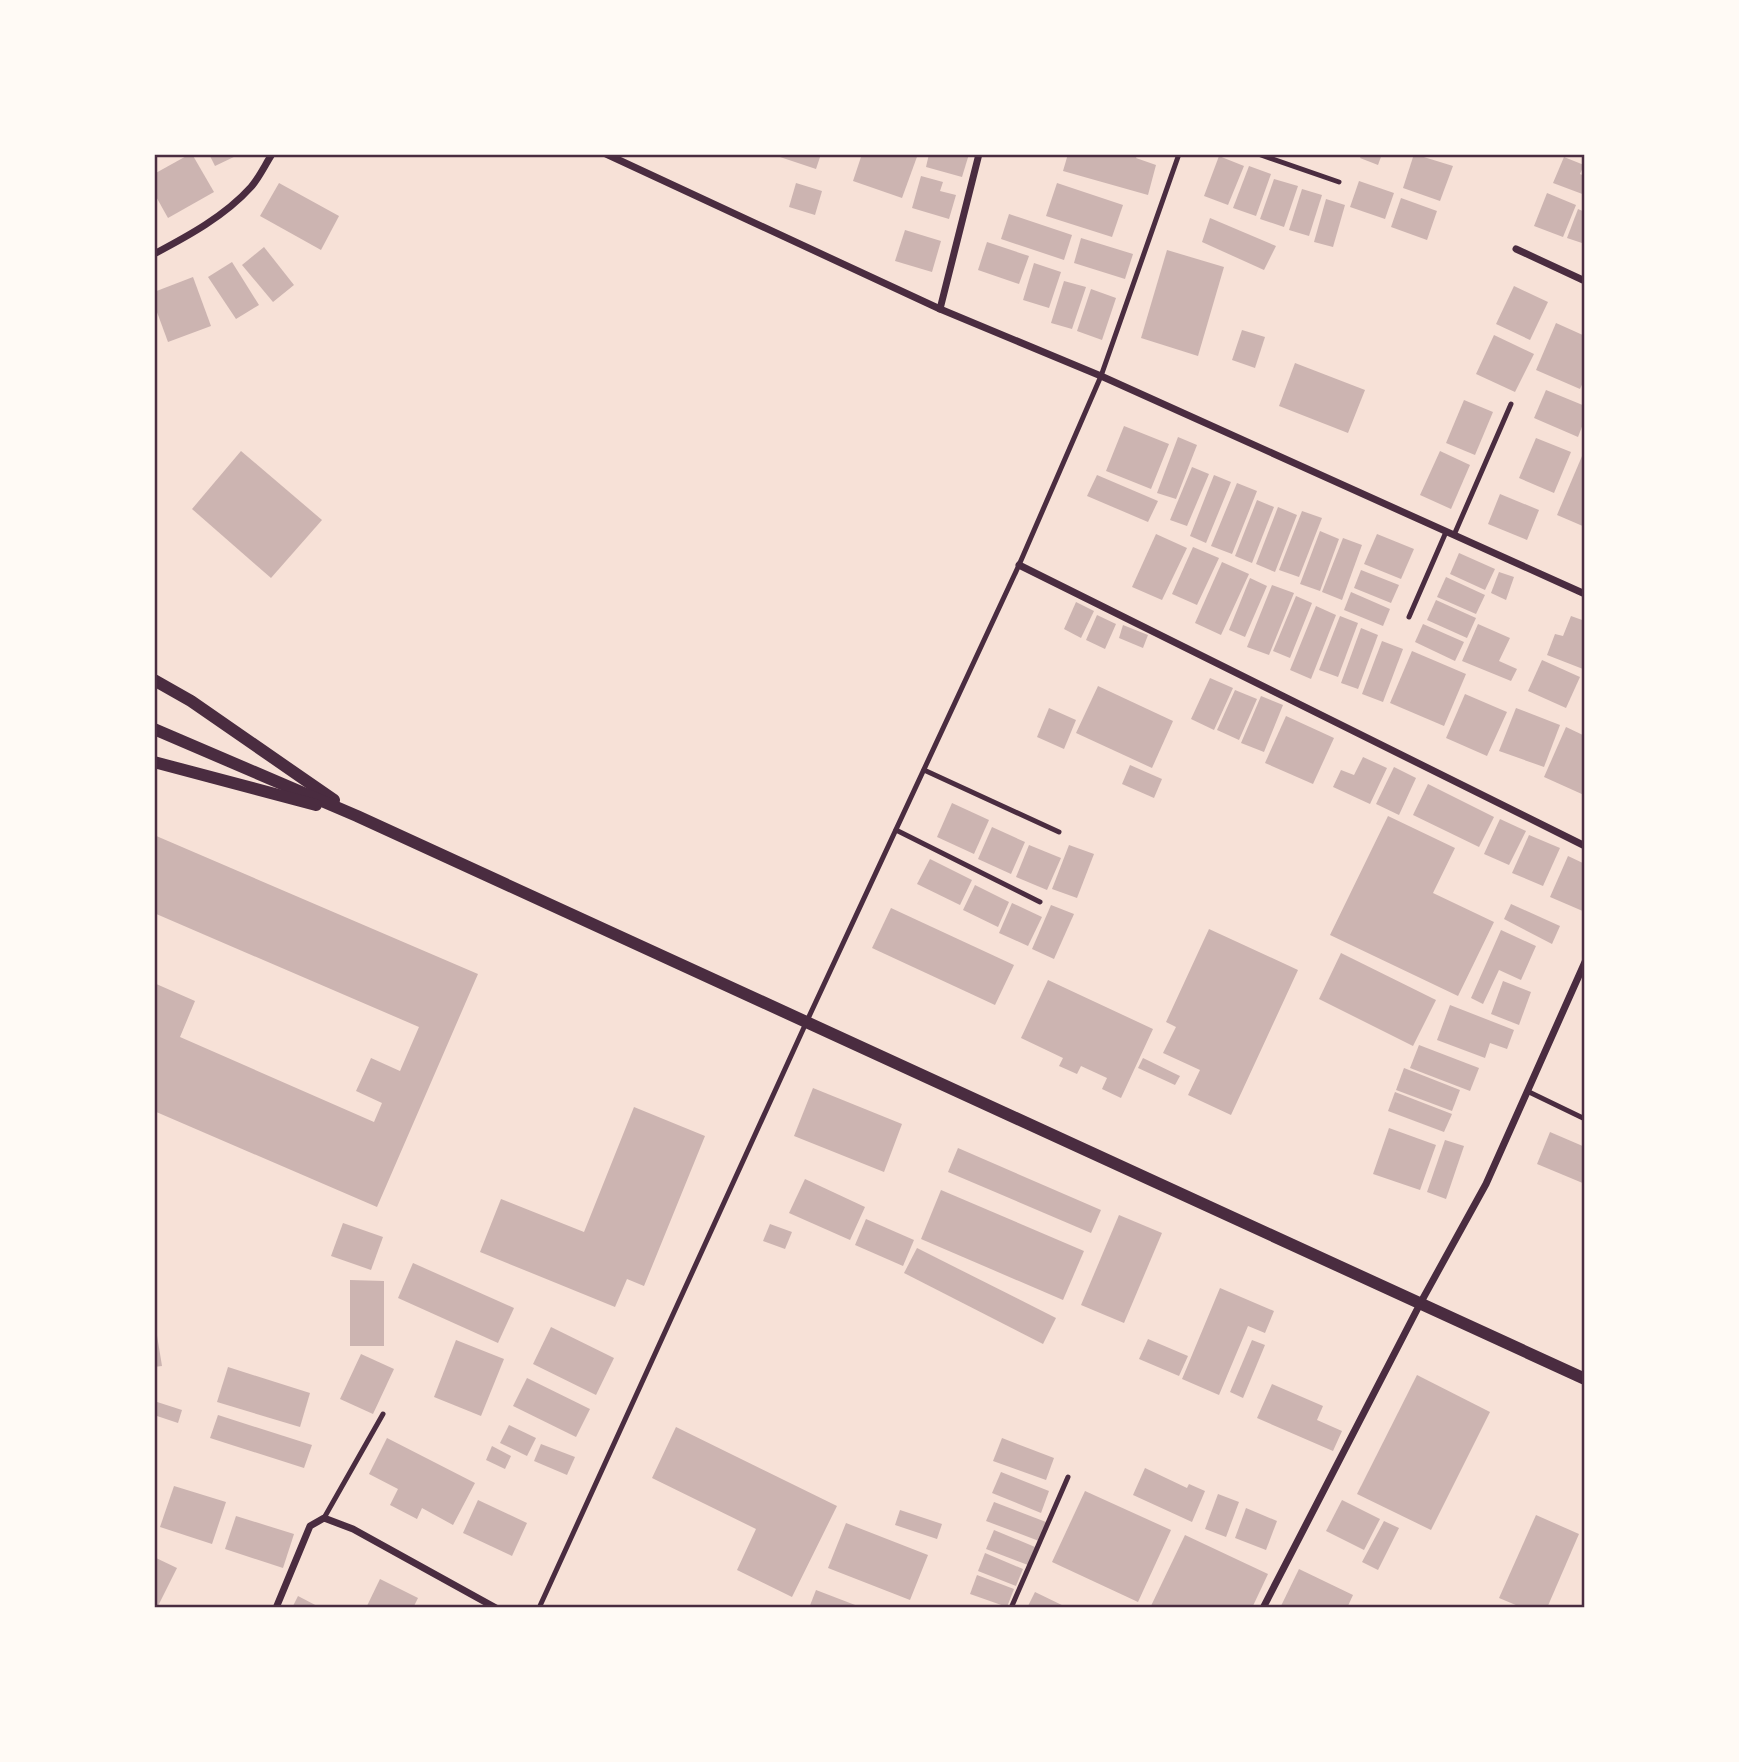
<svg xmlns="http://www.w3.org/2000/svg" width="1739" height="1762" viewBox="0 0 1739 1762" font-family="'Titillium Web',sans-serif">
	<style>
		.building { fill: #ccb4b1 }
		.lines { fill: none; stroke-linecap: round; stroke-linejoin: round }
		.service { stroke: #4a2c40; stroke-width: 5 }
		.minor { stroke: #4a2c40; stroke-width: 7 }
		.tertiary { stroke: #4a2c40; stroke-width: 12 }
		.neatline { fill: none; stroke: #4a2c40; stroke-width: 2.5 }
	</style>
	<rect width="100%" height="100%" fill="#f7e1d7"/>
	<g class="building">
		<polygon points="190,154 192,154 214,192 168,218 154,193 154,174"/>
		<polygon points="209,154 240,154 215,166"/>
		<polygon points="771,154 821,154 816,169"/>
		<polygon points="862,154 918,154 902,198 853,181"/>
		<polygon points="929,154 969,154 962,177 926,167"/>
		<polygon points="1068,154 1138,154 1136,158 1156,165 1148,195 1063,171"/>
		<polygon points="1362,154 1382,154 1378,165 1360,158"/>
		<polygon points="1414,154 1453,166 1440,201 1403,188"/>
		<polygon points="1219,156 1244,166 1228,205 1204,196"/>
		<polygon points="1564,157 1584,165 1580,174 1585,176 1585,195 1553,183"/>
		<polygon points="1249,166 1271,174 1256,216 1233,208"/>
		<polygon points="921,176 943,182 940,191 956,195 949,219 912,208"/>
		<polygon points="1274,179 1298,186 1284,227 1260,219"/>
		<polygon points="1359,181 1394,193 1385,219 1350,207"/>
		<polygon points="279,183 339,216 321,250 260,216"/>
		<polygon points="796,183 822,191 815,215 789,207"/>
		<polygon points="1057,183 1123,205 1112,237 1046,216"/>
		<polygon points="1302,189 1322,195 1309,236 1289,230"/>
		<polygon points="1547,193 1576,205 1563,237 1534,226"/>
		<polygon points="1401,198 1437,211 1427,240 1391,227"/>
		<polygon points="1326,199 1345,205 1333,247 1314,242"/>
		<polygon points="1578,209 1585,212 1585,244 1567,238"/>
		<polygon points="1009,214 1072,235 1064,260 1001,239"/>
		<polygon points="1210,218 1276,246 1264,270 1202,242"/>
		<polygon points="905,230 941,241 932,272 895,261"/>
		<polygon points="1081,238 1133,254 1125,279 1074,263"/>
		<polygon points="987,242 1029,256 1019,284 978,270"/>
		<polygon points="264,247 294,285 273,302 242,265"/>
		<polygon points="1167,250 1224,267 1198,356 1141,338"/>
		<polygon points="232,262 259,305 236,319 208,277"/>
		<polygon points="1034,263 1061,272 1049,308 1023,300"/>
		<polygon points="193,277 211,326 168,342 154,304 154,292"/>
		<polygon points="1064,281 1086,287 1072,329 1051,323"/>
		<polygon points="1514,286 1548,302 1530,340 1496,324"/>
		<polygon points="1091,289 1116,298 1102,340 1077,331"/>
		<polygon points="1556,323 1585,336 1585,378 1580,389 1536,370"/>
		<polygon points="1242,330 1265,337 1255,368 1232,360"/>
		<polygon points="1494,335 1534,354 1515,392 1476,374"/>
		<polygon points="1295,363 1365,390 1348,433 1279,406"/>
		<polygon points="1546,390 1585,406 1585,419 1578,437 1534,418"/>
		<polygon points="1464,400 1493,412 1475,455 1446,443"/>
		<polygon points="1124,426 1169,444 1151,489 1106,471"/>
		<polygon points="1178,437 1197,445 1176,499 1157,493"/>
		<polygon points="1536,438 1571,452 1554,493 1519,478"/>
		<polygon points="1585,449 1585,527 1557,515"/>
		<polygon points="241,451 322,520 271,578 192,509"/>
		<polygon points="1440,451 1470,465 1451,509 1420,495"/>
		<polygon points="1192,467 1209,474 1187,526 1170,520"/>
		<polygon points="1097,475 1158,501 1148,522 1087,496"/>
		<polygon points="1214,475 1231,482 1206,543 1190,536"/>
		<polygon points="1237,483 1257,491 1232,554 1211,546"/>
		<polygon points="1500,494 1539,510 1527,540 1488,524"/>
		<polygon points="1257,500 1274,507 1252,563 1235,556"/>
		<polygon points="1278,507 1297,515 1275,572 1256,564"/>
		<polygon points="1302,511 1322,518 1299,577 1279,570"/>
		<polygon points="1320,531 1339,539 1320,591 1300,584"/>
		<polygon points="1156,534 1187,548 1162,600 1132,587"/>
		<polygon points="1377,534 1414,549 1401,579 1364,564"/>
		<polygon points="1343,538 1362,545 1342,600 1322,592"/>
		<polygon points="1193,547 1219,558 1197,605 1172,594"/>
		<polygon points="1459,553 1495,569 1485,590 1450,574"/>
		<polygon points="1222,562 1249,574 1221,635 1195,623"/>
		<polygon points="1361,570 1399,585 1391,603 1354,588"/>
		<polygon points="1499,572 1514,577 1506,600 1491,593"/>
		<polygon points="1446,577 1485,595 1476,614 1437,597"/>
		<polygon points="1250,578 1267,586 1245,637 1229,630"/>
		<polygon points="1272,585 1294,593 1269,655 1247,647"/>
		<polygon points="1351,592 1390,609 1383,626 1344,610"/>
		<polygon points="1296,596 1312,603 1290,658 1273,651"/>
		<polygon points="1436,600 1476,618 1467,638 1427,620"/>
		<polygon points="1076,602 1094,611 1081,638 1064,629"/>
		<polygon points="1316,606 1336,615 1311,679 1290,670"/>
		<polygon points="1097,615 1116,624 1105,649 1086,640"/>
		<polygon points="1340,616 1358,623 1338,677 1319,670"/>
		<polygon points="1571,616 1585,621 1583,669 1547,655 1555,634 1563,636"/>
		<polygon points="1423,624 1464,642 1455,661 1415,642"/>
		<polygon points="1478,624 1510,638 1499,661 1517,669 1511,681 1462,661"/>
		<polygon points="1123,625 1148,635 1143,648 1119,638"/>
		<polygon points="1361,628 1378,635 1358,689 1341,683"/>
		<polygon points="1382,641 1403,649 1383,702 1362,694"/>
		<polygon points="1412,651 1466,674 1444,726 1390,703"/>
		<polygon points="1542,660 1580,677 1566,708 1528,691"/>
		<polygon points="1210,678 1233,688 1214,730 1191,719"/>
		<polygon points="1098,686 1173,721 1152,768 1076,733"/>
		<polygon points="1235,690 1257,699 1239,740 1217,730"/>
		<polygon points="1465,694 1507,712 1487,756 1446,738"/>
		<polygon points="1261,696 1283,705 1264,752 1241,743"/>
		<polygon points="1049,708 1076,720 1064,749 1037,737"/>
		<polygon points="1516,708 1560,725 1544,767 1499,751"/>
		<polygon points="1286,716 1334,738 1313,784 1265,763"/>
		<polygon points="1566,727 1585,736 1584,795 1544,777"/>
		<polygon points="1363,757 1387,768 1370,804 1333,787 1341,770 1354,775"/>
		<polygon points="1130,765 1162,779 1154,798 1122,784"/>
		<polygon points="1394,767 1416,778 1399,815 1376,804"/>
		<polygon points="1428,784 1494,817 1479,847 1413,815"/>
		<polygon points="952,803 989,820 974,854 937,837"/>
		<polygon points="1388,816 1455,848 1433,893 1494,922 1458,996 1330,935"/>
		<polygon points="1500,819 1526,831 1509,865 1484,854"/>
		<polygon points="992,827 1025,842 1011,874 978,859"/>
		<polygon points="154,835 478,974 377,1207 154,1111 154,983 195,1001 180,1037 374,1122 382,1103 356,1091 371,1058 400,1071 419,1027 154,913"/>
		<polygon points="1529,835 1560,848 1543,886 1512,873"/>
		<polygon points="1029,845 1061,858 1047,890 1016,877"/>
		<polygon points="1069,845 1094,854 1077,898 1052,889"/>
		<polygon points="1568,856 1585,864 1585,912 1550,897"/>
		<polygon points="930,859 972,880 960,905 917,884"/>
		<polygon points="975,885 1009,902 998,927 963,910"/>
		<polygon points="1012,903 1042,917 1028,946 999,933"/>
		<polygon points="1511,904 1560,926 1552,944 1504,919"/>
		<polygon points="1051,905 1074,914 1054,959 1032,949"/>
		<polygon points="891,908 1014,965 995,1005 872,948"/>
		<polygon points="1209,929 1298,970 1231,1115 1188,1095 1200,1070 1163,1053 1176,1027 1166,1022"/>
		<polygon points="1501,930 1536,946 1521,980 1499,970 1483,1004 1471,998"/>
		<polygon points="1341,953 1436,1000 1413,1046 1319,999"/>
		<polygon points="1048,980 1153,1029 1121,1098 1102,1089 1107,1078 1081,1066 1077,1074 1059,1066 1063,1058 1021,1038"/>
		<polygon points="1503,981 1531,992 1519,1025 1491,1014"/>
		<polygon points="1450,1005 1514,1030 1507,1049 1490,1043 1485,1058 1437,1040"/>
		<polygon points="1419,1045 1479,1068 1470,1091 1410,1068"/>
		<polygon points="1143,1058 1180,1076 1175,1085 1138,1068"/>
		<polygon points="1404,1068 1460,1090 1452,1111 1396,1090"/>
		<polygon points="813,1088 902,1124 884,1172 794,1136"/>
		<polygon points="1395,1092 1452,1114 1444,1132 1388,1111"/>
		<polygon points="634,1107 705,1136 644,1286 627,1279 615,1307 480,1252 501,1199 584,1232"/>
		<polygon points="1389,1128 1436,1145 1420,1190 1373,1174"/>
		<polygon points="1550,1132 1585,1147 1585,1184 1537,1164"/>
		<polygon points="1445,1140 1464,1146 1446,1199 1427,1192"/>
		<polygon points="958,1148 1101,1210 1091,1233 948,1172"/>
		<polygon points="805,1179 865,1207 850,1240 789,1213"/>
		<polygon points="941,1190 1084,1251 1063,1300 921,1239"/>
		<polygon points="1119,1215 1162,1233 1124,1323 1081,1305"/>
		<polygon points="866,1219 914,1240 903,1266 855,1245"/>
		<polygon points="343,1223 383,1237 371,1270 331,1256"/>
		<polygon points="770,1224 792,1232 785,1249 763,1241"/>
		<polygon points="917,1248 1056,1318 1043,1344 904,1273"/>
		<polygon points="413,1263 514,1308 498,1343 398,1298"/>
		<polygon points="350,1280 384,1281 384,1346 350,1346"/>
		<polygon points="1220,1288 1274,1311 1265,1333 1248,1326 1219,1395 1182,1379"/>
		<polygon points="154,1317 162,1366 154,1367"/>
		<polygon points="551,1327 614,1358 596,1395 533,1364"/>
		<polygon points="1148,1339 1188,1356 1179,1376 1139,1359"/>
		<polygon points="456,1340 504,1359 481,1416 434,1397"/>
		<polygon points="1252,1340 1265,1345 1243,1398 1230,1392"/>
		<polygon points="361,1354 394,1369 373,1414 340,1399"/>
		<polygon points="228,1367 310,1393 300,1427 217,1402"/>
		<polygon points="1417,1375 1490,1412 1431,1530 1357,1494"/>
		<polygon points="527,1378 590,1409 576,1437 513,1406"/>
		<polygon points="1272,1384 1323,1406 1317,1420 1342,1431 1333,1451 1257,1418"/>
		<polygon points="154,1401 182,1410 178,1423 154,1415"/>
		<polygon points="218,1415 312,1445 304,1468 210,1438"/>
		<polygon points="509,1425 536,1438 527,1456 500,1443"/>
		<polygon points="676,1427 837,1506 792,1597 737,1570 756,1529 652,1478"/>
		<polygon points="387,1438 475,1483 453,1525 422,1508 417,1519 390,1505 398,1489 369,1474"/>
		<polygon points="1002,1438 1054,1458 1046,1480 993,1461"/>
		<polygon points="541,1444 575,1457 567,1475 534,1461"/>
		<polygon points="492,1446 511,1456 505,1469 486,1460"/>
		<polygon points="1145,1468 1187,1488 1189,1484 1205,1491 1192,1522 1133,1495"/>
		<polygon points="1001,1472 1049,1491 1041,1513 992,1493"/>
		<polygon points="174,1486 226,1502 212,1544 160,1527"/>
		<polygon points="1085,1491 1171,1530 1138,1602 1052,1562"/>
		<polygon points="1218,1494 1239,1502 1226,1537 1205,1529"/>
		<polygon points="478,1500 527,1523 512,1556 463,1533"/>
		<polygon points="1342,1500 1380,1519 1364,1550 1326,1531"/>
		<polygon points="994,1502 1046,1522 1039,1541 986,1521"/>
		<polygon points="1246,1508 1277,1521 1266,1550 1235,1538"/>
		<polygon points="900,1510 942,1524 937,1539 895,1525"/>
		<polygon points="1536,1515 1579,1534 1547,1608 1523,1608 1499,1598"/>
		<polygon points="236,1516 294,1534 283,1568 225,1549"/>
		<polygon points="1384,1521 1399,1528 1378,1570 1362,1562"/>
		<polygon points="846,1523 928,1555 910,1600 828,1568"/>
		<polygon points="994,1530 1035,1547 1028,1565 986,1549"/>
		<polygon points="1185,1535 1268,1574 1252,1608 1150,1608"/>
		<polygon points="985,1553 1023,1569 1016,1586 978,1571"/>
		<polygon points="154,1557 177,1568 157,1608 154,1608"/>
		<polygon points="1299,1569 1353,1595 1347,1608 1280,1608"/>
		<polygon points="977,1575 1014,1589 1007,1607 970,1594"/>
		<polygon points="380,1579 418,1598 413,1608 366,1608"/>
		<polygon points="816,1590 863,1608 809,1608"/>
		<polygon points="1035,1592 1068,1608 1027,1608"/>
		<polygon points="298,1596 321,1608 292,1608"/>
	</g>
	<g class="lines">
		<g class="service">
			<polyline points="1258,154 1339,182"/>
			<polyline points="1454,535 1511,404"/>
			<polyline points="1409,617 1446,532"/>
			<polyline points="924,770 1059,832"/>
			<polyline points="896,830 1040,902"/>
			<polyline points="1527,1091 1585,1119"/>
			<polyline points="324,1518 383,1414"/>
			<polyline points="539,1608 806,1023 1019,565 1101,376 1179,154"/>
			<polyline points="1011,1608 1068,1477"/>
		</g>
		<g class="minor">
			<polyline points="606,154 940,309 1101,376 1585,594"/>
			<polyline points="1516,249 1585,281"/>
			<path d="M154,254C188,236 225,216 251,187C259,178 265,165 272,154"/>
			<polyline points="940,309 979,154"/>
			<polyline points="1019,565 1585,846"/>
			<polyline points="276,1608 310,1526 324,1518 353,1529 496,1608"/>
			<polyline points="1263,1608 1421,1302 1486,1184 1585,962"/>
		</g>
		<g class="tertiary">
			<polyline points="154,680 191,701 334,800"/>
			<polyline points="154,729 357,816 1585,1379"/>
			<polyline points="154,762 316,805"/>
		</g>
	</g>
	<rect width="1739" height="1762" fill="none" stroke="#fffaf5" stroke-width="312"/>
	<rect x="156" y="156" width="1427" height="1450" class="neatline"/>
</svg>
